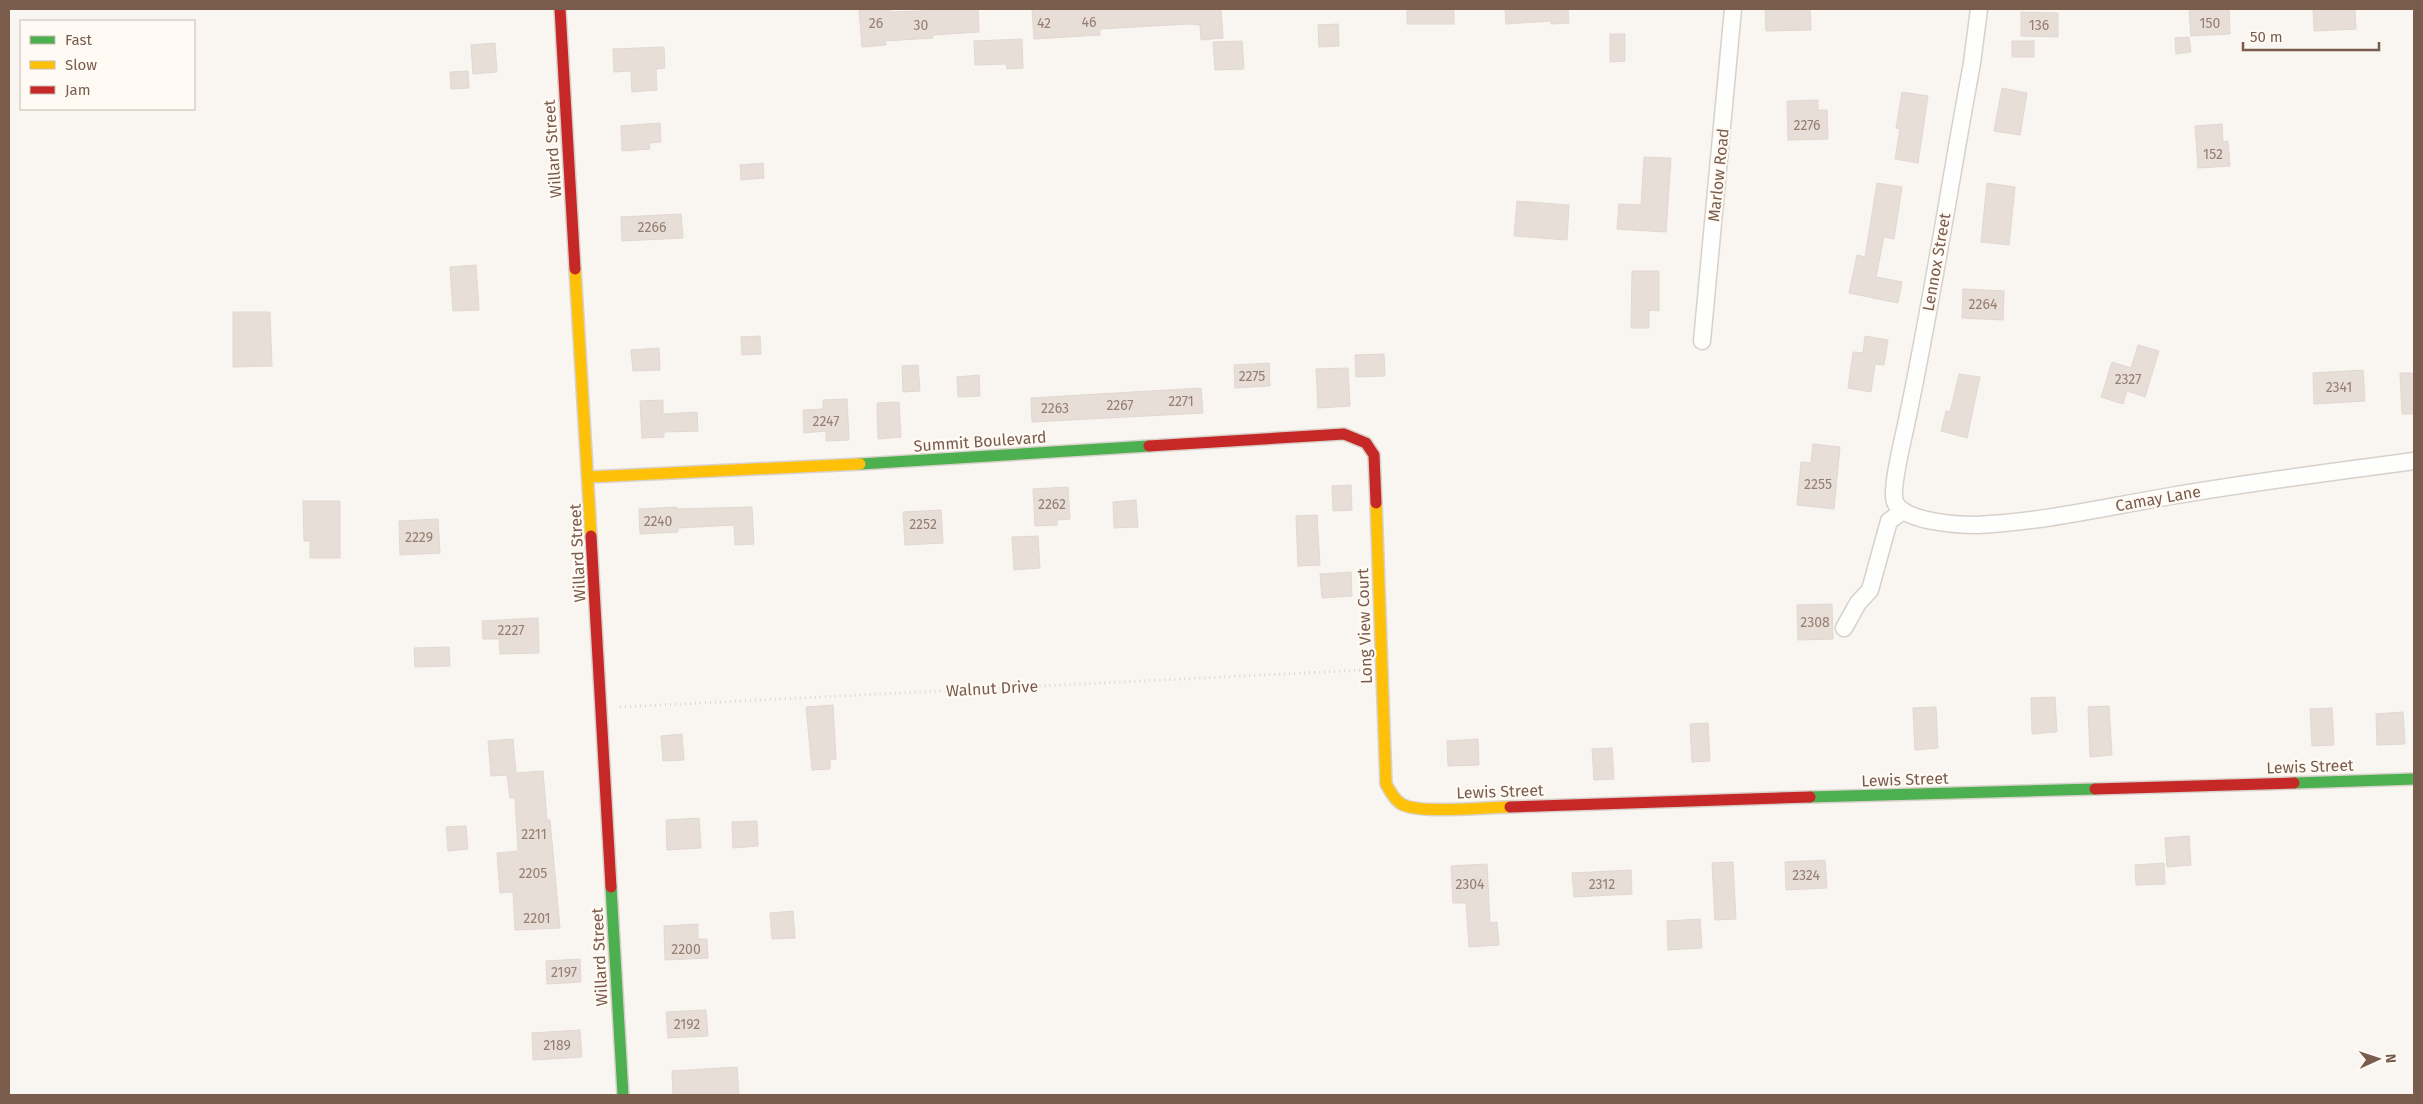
<svg xmlns="http://www.w3.org/2000/svg" width="2423" height="1104" viewBox="0 0 2423 1104" font-family="'Fira Sans',sans-serif">
	<style>
		.building { fill: #e6ded7; stroke: #e2d8d2 }
		.lines { fill: none; stroke-linecap: round; stroke-linejoin: round }
		.street-casing { stroke: #d7d1cb; stroke-width: 19 }
		.fast-casing { stroke: #d9d2cb; stroke-width: 14 }
		.slow-casing { stroke: #d9d2cb; stroke-width: 14 }
		.jam-casing { stroke: #d9d2cb; stroke-width: 14 }
		.path { stroke: #dcd5d0; stroke-width: 3; stroke-dasharray: 1 4; stroke-linecap: butt }
		.street { stroke: #fefefd; stroke-width: 16 }
		.fast { stroke: #4caf50; stroke-width: 11 }
		.slow { stroke: #ffc107; stroke-width: 11 }
		.jam { stroke: #c62828; stroke-width: 11 }
		.labels { text-anchor: middle; stroke-width: 4.5; stroke-linejoin: round; paint-order: stroke }
		.number-label { font-size: 14px; fill: #977e72 }
		.street-label { font-size: 16px; fill: #7a5c4d; stroke: #fffaf3 }
	</style>
	<rect width="100%" height="100%" fill="#f9f5f0"/>
	<g class="building">
		<polygon points="891,9 891,12 978,9 979,32 933,35 933,38 885,41 886,45 862,47 859,10"/>
		<polygon points="1032,9 1099,9 1099,11 1129,9 1221,9 1223,38 1201,40 1200,25 1188,24 1100,29 1100,35 1034,39"/>
		<rect x="1407" y="9" width="47" height="15"/>
		<polygon points="1505,9 1568,9 1569,23 1551,24 1551,21 1506,24"/>
		<polygon points="1765,9 1810,9 1811,30 1766,31"/>
		<polygon points="2229,9 2230,34 2191,36 2189,11"/>
		<polygon points="2313,9 2355,9 2356,29 2314,31"/>
		<polygon points="2021,12 2058,13 2058,37 2021,36"/>
		<polygon points="1338,24 1339,46 1319,47 1318,25"/>
		<polygon points="1610,34 1625,34 1625,61 1610,62"/>
		<polygon points="2189,37 2191,52 2176,54 2175,38"/>
		<polygon points="1022,39 1023,68 1007,69 1006,64 975,65 974,41"/>
		<polygon points="1242,41 1244,69 1215,70 1213,42"/>
		<rect x="2012" y="41" width="22" height="16"/>
		<polygon points="495,43 497,72 473,74 471,45"/>
		<polygon points="664,47 665,68 656,69 657,90 632,92 631,71 614,72 613,49"/>
		<polygon points="468,71 469,88 451,89 450,72"/>
		<polygon points="2002,88 2027,93 2020,135 1994,131"/>
		<polygon points="1902,92 1928,96 1918,163 1895,159 1900,129 1896,128"/>
		<polygon points="1818,100 1818,110 1827,110 1828,139 1788,140 1787,101"/>
		<polygon points="660,123 661,142 649,143 650,149 622,151 621,126"/>
		<polygon points="2222,124 2223,142 2228,141 2230,166 2198,168 2195,126"/>
		<polygon points="1644,157 1671,158 1666,232 1617,229 1619,204 1641,205"/>
		<polygon points="763,163 764,178 741,180 740,165"/>
		<polygon points="1877,183 1902,187 1894,239 1884,237 1876,277 1902,282 1898,303 1849,293 1857,255 1865,257"/>
		<polygon points="1987,183 2015,187 2009,245 1981,242"/>
		<polygon points="1517,201 1569,205 1567,240 1514,236"/>
		<polygon points="681,214 683,238 622,241 621,217"/>
		<polygon points="476,265 479,310 453,311 450,267"/>
		<polygon points="1632,271 1659,271 1659,311 1649,310 1649,328 1631,328"/>
		<polygon points="1963,289 2004,291 2003,320 1962,318"/>
		<polygon points="233,312 270,312 272,366 233,367"/>
		<polygon points="760,336 761,354 742,355 741,337"/>
		<polygon points="1865,336 1888,340 1884,365 1875,364 1871,392 1848,388 1853,352 1863,353"/>
		<polygon points="2138,345 2159,351 2145,397 2127,391 2123,404 2101,397 2112,362 2131,368"/>
		<polygon points="659,348 660,370 633,371 631,350"/>
		<polygon points="1384,354 1385,376 1356,377 1355,355"/>
		<polygon points="1269,363 1270,386 1235,388 1234,365"/>
		<polygon points="918,365 920,391 903,392 902,366"/>
		<polygon points="1348,368 1350,406 1318,408 1316,369"/>
		<polygon points="2363,370 2365,401 2314,404 2313,373"/>
		<polygon points="2400,373 2414,373 2414,414 2402,414"/>
		<polygon points="1959,374 1980,377 1967,438 1941,431 1946,411 1950,412"/>
		<polygon points="979,375 980,396 958,397 957,377"/>
		<polygon points="1201,388 1203,413 1032,422 1031,398"/>
		<polygon points="847,399 849,440 826,441 826,431 804,433 803,410 823,409 823,400"/>
		<polygon points="663,400 663,414 697,412 698,431 664,432 664,437 642,438 640,401"/>
		<polygon points="899,402 901,437 878,439 877,403"/>
		<polygon points="1813,444 1840,447 1834,509 1797,505 1801,462 1811,463"/>
		<polygon points="1351,485 1352,510 1333,511 1332,486"/>
		<polygon points="1068,487 1070,519 1057,520 1057,525 1035,526 1033,489"/>
		<polygon points="1136,500 1138,527 1114,528 1113,502"/>
		<polygon points="303,501 340,501 340,558 310,558 310,541 304,541"/>
		<polygon points="677,507 677,509 752,507 754,544 735,545 734,525 678,528 678,532 640,534 639,509"/>
		<polygon points="941,510 943,543 905,545 903,512"/>
		<polygon points="1317,515 1320,565 1298,566 1296,516"/>
		<polygon points="438,519 440,553 400,555 399,521"/>
		<polygon points="1038,536 1040,568 1014,570 1012,537"/>
		<polygon points="1351,572 1352,596 1322,598 1320,574"/>
		<polygon points="1832,604 1833,639 1798,640 1797,605"/>
		<polygon points="538,618 539,653 500,654 499,639 483,639 482,621"/>
		<polygon points="449,647 450,666 415,667 414,648"/>
		<polygon points="2055,697 2057,732 2032,734 2031,698"/>
		<polygon points="833,705 836,759 830,760 830,769 812,770 806,707"/>
		<polygon points="2109,706 2112,755 2090,757 2088,707"/>
		<polygon points="1936,707 1938,748 1915,750 1913,708"/>
		<polygon points="2332,708 2334,745 2312,746 2310,709"/>
		<polygon points="2403,712 2405,744 2377,745 2376,714"/>
		<polygon points="1708,723 1710,761 1692,762 1690,724"/>
		<polygon points="682,734 684,760 663,761 661,736"/>
		<polygon points="513,739 516,773 543,771 547,820 550,820 560,928 515,930 513,892 500,893 497,853 518,851 515,798 510,798 507,775 491,776 488,741"/>
		<polygon points="1478,739 1479,765 1448,766 1447,741"/>
		<polygon points="1612,748 1614,779 1594,780 1592,749"/>
		<polygon points="699,818 701,848 667,850 666,820"/>
		<polygon points="757,821 758,846 733,848 732,822"/>
		<polygon points="466,826 468,849 448,851 446,827"/>
		<polygon points="2189,836 2191,865 2167,867 2165,838"/>
		<polygon points="1825,860 1827,888 1786,890 1785,862"/>
		<polygon points="1733,862 1736,919 1715,920 1712,863"/>
		<polygon points="2164,863 2165,884 2136,885 2135,865"/>
		<polygon points="1487,864 1490,923 1497,922 1499,945 1469,947 1466,903 1453,903 1451,866"/>
		<polygon points="1631,870 1632,894 1574,897 1572,873"/>
		<polygon points="793,911 795,938 772,939 770,913"/>
		<polygon points="1700,919 1702,948 1668,950 1667,921"/>
		<polygon points="698,924 698,939 707,939 708,958 665,960 664,926"/>
		<polygon points="580,959 581,982 547,984 546,961"/>
		<polygon points="706,1010 708,1036 668,1038 666,1012"/>
		<polygon points="580,1030 582,1057 533,1060 532,1033"/>
		<polygon points="737,1067 739,1095 673,1095 672,1071"/>
	</g>
	<g class="lines">
		<defs>
			<g id="street">
				<path d="M1979,9L1972,63C1950,182 1932,302 1907,420C1904,436 1890,489 1895,502C1904,522 1958,525 1977,525C2042,522 2107,507 2171,496C2252,482 2333,472 2414,461"/>
				<polyline points="1702,341 1733,9"/>
				<polyline points="1844,628 1858,603 1870,590 1889,521 1903,511"/>
			</g>
			<g id="fast">
				<polyline points="860,464 1149,446"/>
				<polyline points="2294,783 2414,779"/>
				<polyline points="1810,797 2095,789"/>
				<polyline points="611,887 623,1095"/>
			</g>
			<g id="slow">
				<polyline points="575,269 591,536"/>
				<polyline points="589,477 860,464"/>
				<path d="M1376,503L1386,784C1390,791 1393,798 1400,803C1416,815 1487,807 1510,807"/>
			</g>
			<g id="jam">
				<polyline points="560,9 575,269"/>
				<polyline points="1149,446 1344,434 1366,443 1374,455 1376,503"/>
				<polyline points="591,536 611,887"/>
				<polyline points="2095,789 2294,783"/>
				<polyline points="1510,807 1810,797"/>
			</g>
		</defs>
		<use href="#street" class="street-casing"/>
		<use href="#fast" class="fast-casing"/>
		<use href="#slow" class="slow-casing"/>
		<use href="#jam" class="jam-casing"/>
		<polyline class="path" points="620,707 1363,670"/>
		<use href="#street" class="street"/>
		<use href="#fast" class="fast"/>
		<use href="#slow" class="slow"/>
		<use href="#jam" class="jam"/>
	</g>
	<g class="labels">
		<g class="number-label">
			<text x="1089" y="27">46</text>
			<text x="876" y="28">26</text>
			<text x="1044" y="28">42</text>
			<text x="2210" y="28">150</text>
			<text x="921" y="30">30</text>
			<text x="2039" y="30">136</text>
			<text x="1807" y="130">2276</text>
			<text x="2213" y="159">152</text>
			<text x="652" y="232">2266</text>
			<text x="1983" y="309">2264</text>
			<text x="1252" y="381">2275</text>
			<text x="2128" y="384">2327</text>
			<text x="2339" y="392">2341</text>
			<text x="1181" y="406">2271</text>
			<text x="1120" y="410">2267</text>
			<text x="1055" y="413">2263</text>
			<text x="826" y="426">2247</text>
			<text x="1818" y="489">2255</text>
			<text x="1052" y="509">2262</text>
			<text x="658" y="526">2240</text>
			<text x="923" y="529">2252</text>
			<text x="419" y="542">2229</text>
			<text x="1815" y="627">2308</text>
			<text x="511" y="635">2227</text>
			<text x="534" y="839">2211</text>
			<text x="533" y="878">2205</text>
			<text x="1806" y="880">2324</text>
			<text x="1470" y="889">2304</text>
			<text x="1602" y="889">2312</text>
			<text x="537" y="923">2201</text>
			<text x="686" y="954">2200</text>
			<text x="564" y="977">2197</text>
			<text x="687" y="1029">2192</text>
			<text x="557" y="1050">2189</text>
		</g>
		<g class="street-label">
			<text transform="translate(552 149) rotate(-94)" y="6">Willard Street</text>
			<text transform="translate(1718 175) rotate(-84)" y="6">Marlow Road</text>
			<text transform="translate(1936 262) rotate(-80)" y="6">Lennox Street</text>
			<text transform="translate(980 441) rotate(-4)" y="6">Summit Boulevard</text>
			<text transform="translate(2158 498) rotate(-10)" y="6">Camay Lane</text>
			<text transform="translate(577 553) rotate(-93)" y="6">Willard Street</text>
			<text transform="translate(1364 626) rotate(-92)" y="6">Long View Court</text>
			<text transform="translate(992 688) rotate(-3)" y="6">Walnut Drive</text>
			<text transform="translate(2310 766) rotate(-2)" y="6">Lewis Street</text>
			<text transform="translate(1905 779) rotate(-2)" y="6">Lewis Street</text>
			<text transform="translate(1500 791) rotate(-2)" y="6">Lewis Street</text>
			<text transform="translate(599 957) rotate(-93)" y="6">Willard Street</text>
		</g>
	</g>
	<rect width="2423" height="1104" fill="none" stroke="#7a5c4d" stroke-width="20"/>
	<rect x="20" y="20" width="175" height="90" fill="#fffaf3" stroke="#cabbb1"/>
	<rect x="30" y="36" width="25" height="8" fill="#4caf50" stroke="#cabbb1"/>
	<text x="65" y="45" font-size="15" fill="#7a5c4d">Fast</text>
	<rect x="30" y="61" width="25" height="8" fill="#ffc107" stroke="#cabbb1"/>
	<text x="65" y="70" font-size="15" fill="#7a5c4d">Slow</text>
	<rect x="30" y="86" width="25" height="8" fill="#c62828" stroke="#cabbb1"/>
	<text x="65" y="95" font-size="15" fill="#7a5c4d">Jam</text>
	<g transform="translate(2378 1059) rotate(87)" stroke="#fffaf3" stroke-width="4" paint-order="stroke">
	<path d="M0-4L9 19L0 12L-9 19Z" fill="#7a5c4d"/>
	<text y="-8" font-size="14" font-weight="bold" text-anchor="middle" fill="#7a5c4d">N</text>
	</g>
	<path d="M2243 42v8h136v-8" fill="none" stroke="#7a5c4d" stroke-width="2.5"/>
	<text x="2250" y="42" font-size="15" fill="#7a5c4d" stroke="#fffaf3" stroke-width="4" paint-order="stroke">50 m</text>
</svg>
